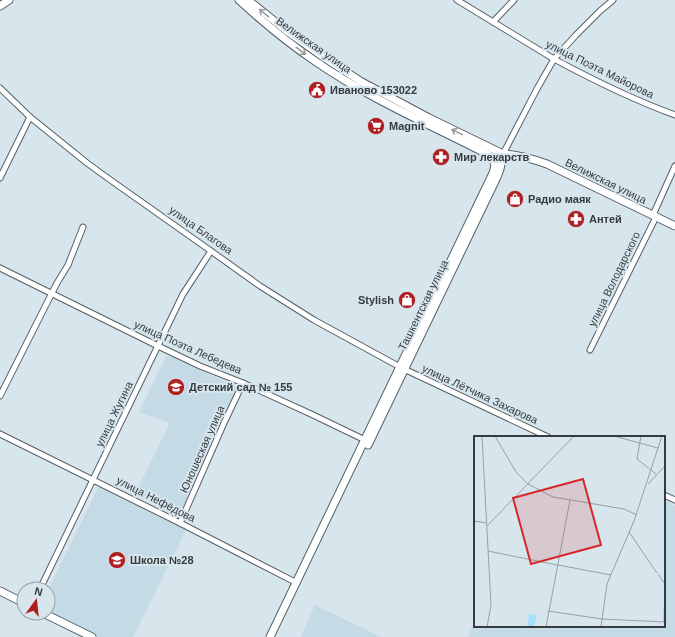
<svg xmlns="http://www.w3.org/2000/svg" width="675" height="637" viewBox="0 0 675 637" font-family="Helvetica,sans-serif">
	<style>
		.built { fill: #c4dae5 }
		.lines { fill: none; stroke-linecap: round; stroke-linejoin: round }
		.street-casing { stroke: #546067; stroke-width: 7 }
		.secondary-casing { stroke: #546067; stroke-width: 9 }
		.street { stroke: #fff; stroke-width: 5 }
		.secondary { stroke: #fff; stroke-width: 7 }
		.oneway { stroke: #9a9d9e }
		.labels { text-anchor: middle; stroke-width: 4; stroke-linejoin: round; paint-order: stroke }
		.street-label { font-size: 11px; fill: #353b3e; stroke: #d7e5ed }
		.poi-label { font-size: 11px; font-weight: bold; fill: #353b3e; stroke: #d7e5ed; text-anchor: start }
		.inset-road { fill: none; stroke: #96a1a7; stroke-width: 1 }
		.view { fill: #d62828; fill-opacity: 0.15; stroke: #d62828; stroke-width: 2 }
		.inset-edge { fill: none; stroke: #353b3e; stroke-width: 2 }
	</style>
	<rect width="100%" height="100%" fill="#d7e5ed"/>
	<g class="built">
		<polygon points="167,355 237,387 180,514 136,492 170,423 139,412"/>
		<polygon points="99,486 186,530 133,637 95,637 48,613 48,590"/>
		<polygon points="664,500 675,506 675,637 468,637 475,621 475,626 664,626"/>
		<polygon points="315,605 381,637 301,637"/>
	</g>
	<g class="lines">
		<defs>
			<g id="street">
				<path d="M457,0L554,59C593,80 634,100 675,115"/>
				<polyline points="493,22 514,0"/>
				<polyline points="0,88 30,117 87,163 109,179 211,251 260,286 314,320 400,367"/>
				<polyline points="503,154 538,87 554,59 576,35 600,11 613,0"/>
				<polyline points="0,178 30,117"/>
				<polyline points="653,215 675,166"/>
				<polyline points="0,268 158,346 200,366 243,383 311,414 365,440"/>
				<polyline points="590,350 656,217"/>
				<polyline points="404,369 548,437"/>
				<polyline points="0,396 57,283 68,265 83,227"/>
				<polyline points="0,434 180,523 297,583"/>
				<polyline points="664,495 675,500"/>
				<polyline points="180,523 224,423 243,383"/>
				<polyline points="40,589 183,294 211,251"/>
			</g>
			<g id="secondary">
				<path d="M239,0C263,22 288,43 315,61C370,99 431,125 489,155C496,161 496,167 492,175L270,637"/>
				<polyline points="248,0 288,32 319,54 360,81 429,118 503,154"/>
				<polyline points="0,6 9,0"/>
				<path d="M499,154C514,153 533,159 547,164L675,226"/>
				<polyline points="368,445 497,177 500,169 503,154"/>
				<polyline points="0,591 24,603"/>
				<polyline points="43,613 92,637"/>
			</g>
		</defs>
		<use href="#street" class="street-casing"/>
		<use href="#secondary" class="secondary-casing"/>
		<use href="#street" class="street"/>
		<use href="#secondary" class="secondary"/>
	</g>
	<defs><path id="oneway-shaft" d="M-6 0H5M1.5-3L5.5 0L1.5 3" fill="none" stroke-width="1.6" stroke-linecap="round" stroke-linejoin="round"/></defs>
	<g class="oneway">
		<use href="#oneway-shaft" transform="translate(264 13) rotate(-141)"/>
		<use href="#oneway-shaft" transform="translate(301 51) rotate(37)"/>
		<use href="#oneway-shaft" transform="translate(457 132) rotate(-154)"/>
	</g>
	<defs>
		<symbol id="civic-disc" viewBox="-11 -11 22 22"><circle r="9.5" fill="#b01f20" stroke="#d7e5ed"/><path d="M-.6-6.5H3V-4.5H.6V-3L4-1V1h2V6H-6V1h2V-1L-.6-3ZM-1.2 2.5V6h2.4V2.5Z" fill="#fff"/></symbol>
		<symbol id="supermarket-disc" viewBox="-11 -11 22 22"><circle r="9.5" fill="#b01f20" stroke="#d7e5ed"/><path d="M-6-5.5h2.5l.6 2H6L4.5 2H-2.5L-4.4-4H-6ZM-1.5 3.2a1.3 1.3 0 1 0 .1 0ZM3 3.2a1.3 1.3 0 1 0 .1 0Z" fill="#fff"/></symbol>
		<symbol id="pharmacy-disc" viewBox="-11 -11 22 22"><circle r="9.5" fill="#b01f20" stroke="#d7e5ed"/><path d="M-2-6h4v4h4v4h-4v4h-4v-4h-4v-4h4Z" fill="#fff"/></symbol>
		<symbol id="shop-disc" viewBox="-11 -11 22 22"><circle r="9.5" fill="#b01f20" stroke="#d7e5ed"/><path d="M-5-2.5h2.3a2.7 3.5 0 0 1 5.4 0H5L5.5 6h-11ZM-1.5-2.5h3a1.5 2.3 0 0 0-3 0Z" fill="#fff"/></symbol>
		<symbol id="school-disc" viewBox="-11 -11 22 22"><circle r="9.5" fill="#b01f20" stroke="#d7e5ed"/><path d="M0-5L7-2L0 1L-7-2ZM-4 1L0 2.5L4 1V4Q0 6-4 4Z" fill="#fff"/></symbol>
	</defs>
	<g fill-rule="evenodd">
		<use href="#civic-disc" x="307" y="80" width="20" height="20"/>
		<use href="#supermarket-disc" x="366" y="116" width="20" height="20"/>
		<use href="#pharmacy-disc" x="431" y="147" width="20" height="20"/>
		<use href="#shop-disc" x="505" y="189" width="20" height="20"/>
		<use href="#pharmacy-disc" x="566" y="209" width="20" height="20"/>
		<use href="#shop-disc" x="397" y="290" width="20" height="20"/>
		<use href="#school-disc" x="166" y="377" width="20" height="20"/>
		<use href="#school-disc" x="107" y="550" width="20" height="20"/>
	</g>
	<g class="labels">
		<g class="street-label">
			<text transform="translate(314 45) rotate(35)" y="4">Велижская улица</text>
			<text transform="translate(600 69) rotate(26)" y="4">улица Поэта Майорова</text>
			<text transform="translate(606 181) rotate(26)" y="4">Велижская улица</text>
			<text transform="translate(201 230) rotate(35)" y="4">улица Благова</text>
			<text transform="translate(614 279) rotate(-64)" y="4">улица Володарского</text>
			<text transform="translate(423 305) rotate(-64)" y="4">Ташкентская улица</text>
			<text transform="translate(188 347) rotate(24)" y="4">улица Поэта Лебедева</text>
			<text transform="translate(480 394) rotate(25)" y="4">улица Лётчика Захарова</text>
			<text transform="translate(114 414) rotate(-64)" y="4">улица Жугина</text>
			<text transform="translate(202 449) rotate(-66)" y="4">Юношеская улица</text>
			<text transform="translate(156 499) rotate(27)" y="4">улица Нефёдова</text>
		</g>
		<g class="poi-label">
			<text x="330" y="94">Иваново 153022</text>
			<text x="389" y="130">Magnit</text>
			<text x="454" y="161">Мир лекарств</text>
			<text x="528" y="203">Радио маяк</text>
			<text x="589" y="223">Антей</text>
			<text x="394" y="304" text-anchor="end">Stylish</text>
			<text x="189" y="391">Детский сад № 155</text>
			<text x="130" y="564">Школа №28</text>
		</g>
	</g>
	<g transform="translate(474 436)">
		<rect width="191" height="191" fill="#d7e5ed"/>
		<path d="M55,178L63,179L60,191H53Z" fill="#a7defb"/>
		<path class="inset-road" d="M8,0L17,169L13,191M21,0L42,36L54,48M140,0L184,12M167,0L163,23L182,38M54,48L79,61L150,73L163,79M174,48L191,30M0,85L13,87M13,90L100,0M155,96L183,137M14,115L83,129M84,129L137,139M184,138L191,148M74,175L128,183M128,183L191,186M190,186L191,148M72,191L96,64M127,191L133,148L160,85L188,0"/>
		<path class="view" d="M109,43L127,109L57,128L39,62Z"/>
		<rect width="191" height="191" class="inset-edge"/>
	</g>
	<g transform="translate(36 601) rotate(15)"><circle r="19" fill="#d7e5ed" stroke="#96a1a7"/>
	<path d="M0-3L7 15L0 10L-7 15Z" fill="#b01f20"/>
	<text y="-6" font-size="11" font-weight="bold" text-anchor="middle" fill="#353b3e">N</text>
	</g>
</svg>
